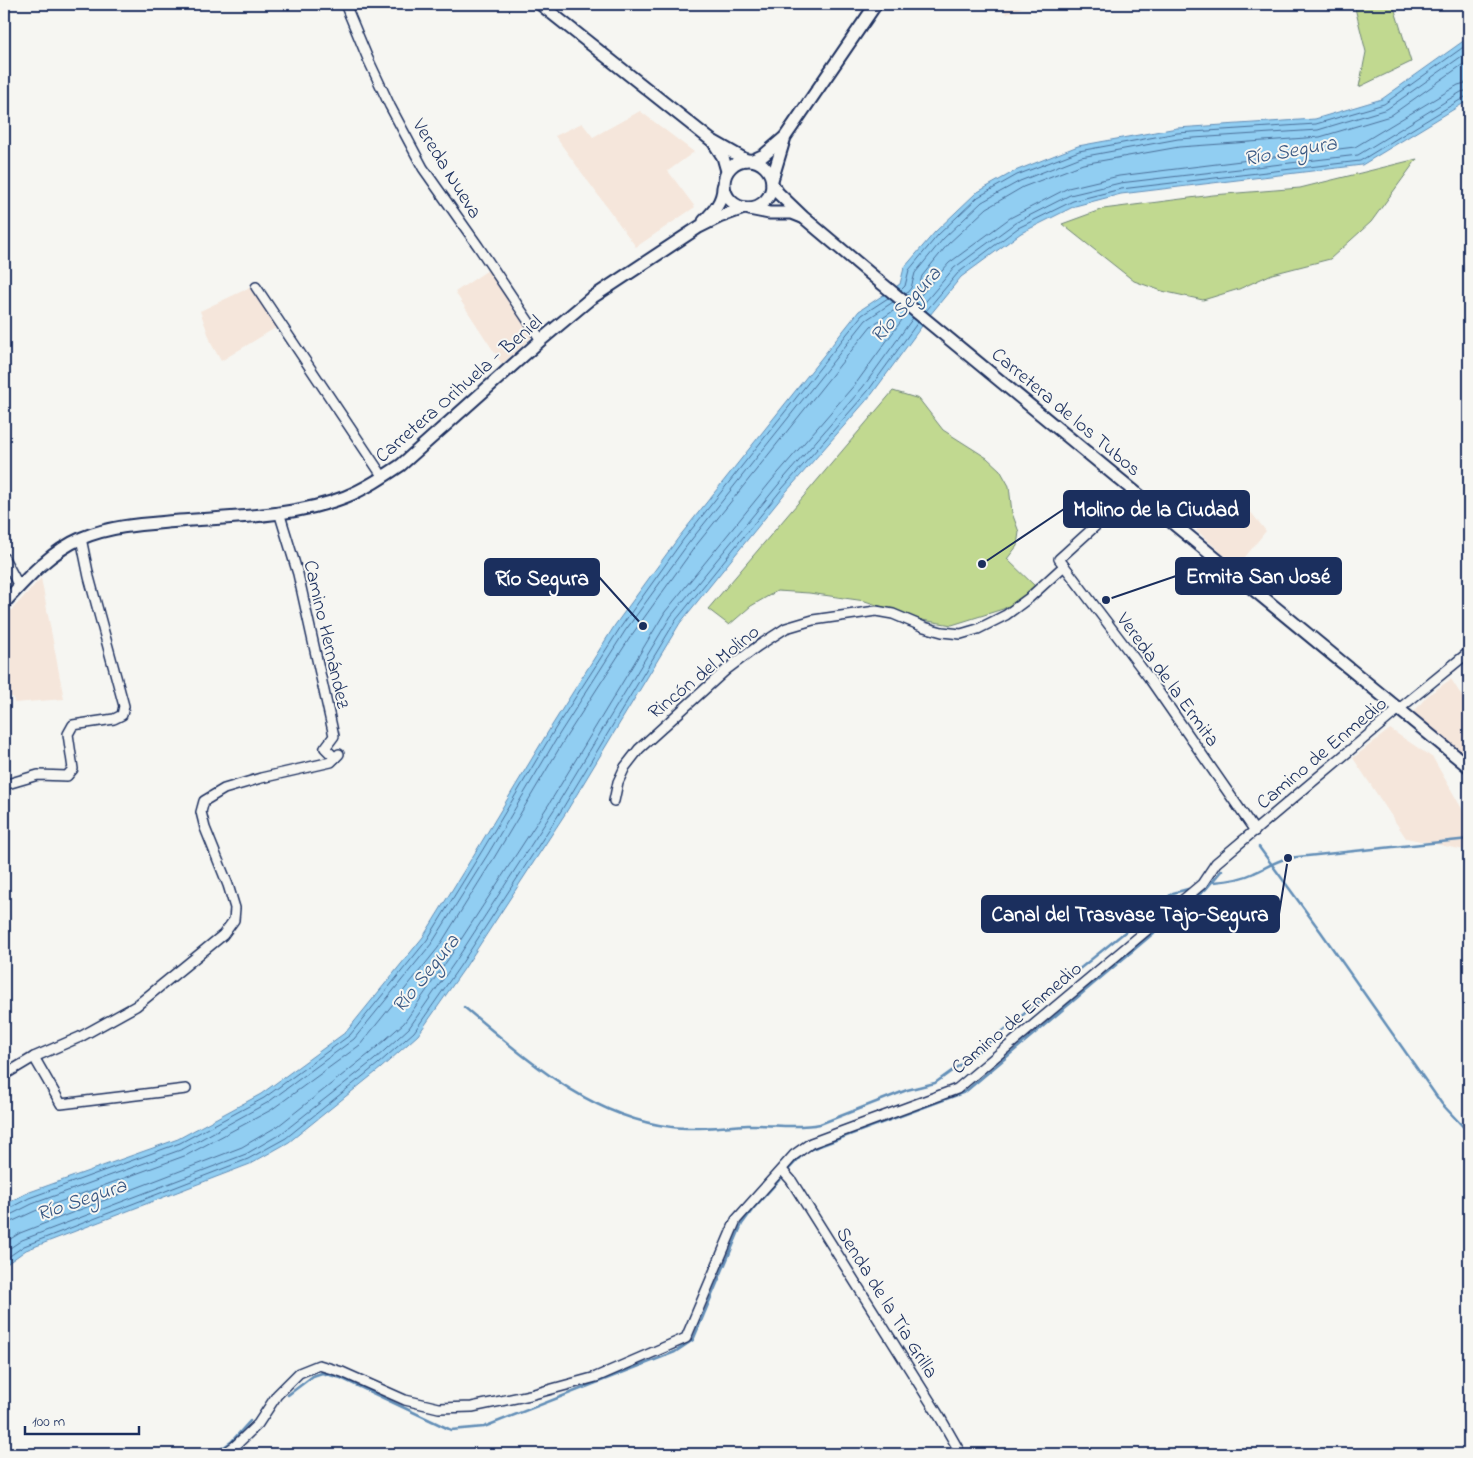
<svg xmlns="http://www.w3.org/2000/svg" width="1473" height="1458" viewBox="0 0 1473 1458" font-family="'Indie Flower',sans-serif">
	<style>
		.built { fill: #f5e6db }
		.green { fill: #c1d990; stroke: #6e8477 }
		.water { fill: #91cef2; stroke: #628eb7 }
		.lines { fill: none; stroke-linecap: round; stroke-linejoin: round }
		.shore { stroke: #4a6f99; stroke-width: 1 }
		.stream { stroke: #628eb7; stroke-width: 2.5 }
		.street-casing { stroke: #1b2f5e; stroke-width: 12 }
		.secondary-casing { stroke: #1b2f5e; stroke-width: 15 }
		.street { stroke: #f6f6f2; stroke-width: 9 }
		.secondary { stroke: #f6f6f2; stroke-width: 11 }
		.labels { text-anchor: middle; stroke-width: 4; stroke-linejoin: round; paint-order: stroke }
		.street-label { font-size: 20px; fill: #1b2f5e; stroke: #f6f6f2 }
		.water-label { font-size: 21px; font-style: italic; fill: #385783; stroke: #f6f6f2 }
		.leader { fill: none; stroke: #1b2f5e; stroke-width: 2 }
		.callout-dot { fill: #1b2f5e; stroke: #f6f6f2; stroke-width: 2 }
		.callout { fill: #1b2f5e; stroke: #1b2f5e; stroke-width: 2 }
		.callout-label { font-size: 21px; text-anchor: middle; font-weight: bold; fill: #fff }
	</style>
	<rect width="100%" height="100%" fill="#f6f6f2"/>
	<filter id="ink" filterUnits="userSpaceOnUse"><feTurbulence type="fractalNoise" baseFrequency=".02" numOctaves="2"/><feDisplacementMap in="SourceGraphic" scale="10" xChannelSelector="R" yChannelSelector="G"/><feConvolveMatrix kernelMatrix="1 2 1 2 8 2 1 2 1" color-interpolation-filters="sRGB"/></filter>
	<g filter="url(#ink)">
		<g class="built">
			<polygon points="999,4 1028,4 1007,14"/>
			<polygon points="640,111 694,152 668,171 695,207 636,247 555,136 582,123 593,137"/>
			<polygon points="491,268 534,335 502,364 455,292"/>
			<polygon points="251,287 277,327 221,361 212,345 200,311"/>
			<polygon points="1237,495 1266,531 1237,567 1196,530"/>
			<polygon points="41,578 64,699 14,703 13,697 4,698 4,618"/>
			<polygon points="1451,679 1469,707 1469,759 1414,712 1427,696"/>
			<polygon points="1390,729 1433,758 1469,821 1469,851 1406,838 1353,758"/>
		</g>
		<g class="green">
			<polygon points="1354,4 1393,4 1411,62 1359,87 1366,52"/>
			<polygon points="1417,159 1371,222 1330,259 1272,274 1239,289 1203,300 1162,291 1134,281 1062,224 1103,209 1213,195 1300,188"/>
			<polygon points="893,391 919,399 943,430 987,458 1000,470 1009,486 1012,513 1019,532 1017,546 1007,559 1037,588 1018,601 1003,609 952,625 922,620 865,601 809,593 777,591 751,606 729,625 708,609"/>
		</g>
		<polygon class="water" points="1469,37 1469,100 1362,165 1121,194 1075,206 1021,233 961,277 930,315 872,394 786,492 680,623 565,814 464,969 418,1035 381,1068 289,1142 250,1164 26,1250 4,1266 4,1205 27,1193 178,1139 261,1094 346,1032 423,937 478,848 551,727 615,625 679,537 859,311 900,284 904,268 935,232 976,193 1015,171 1078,146 1177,128 1315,119 1382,99"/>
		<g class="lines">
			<g class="shore">
				<polyline points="1469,60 1390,116 1320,137 1179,147 1083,164 1023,187 987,208 948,244 922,276 917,294 919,296 921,295 949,263 1010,218 1068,188 1119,176 1355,147 1458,85 1469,82"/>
				<polyline points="901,290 905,286 909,270 938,235 978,197 1017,175 1079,151 1177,133 1316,124 1384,104 1469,43"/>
				<polyline points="906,294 911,288 915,273 943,239 982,202 1020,181 1081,157 1178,139 1318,130 1387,109 1469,51"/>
				<polyline points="921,307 954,268 1015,223 1070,195 1120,183 1358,155 1461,92 1469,90"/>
				<polyline points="926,311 958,273 1018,228 1073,201 1121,189 1360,161 1465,97 1469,96"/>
				<polyline points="4,1209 8,1209 29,1198 180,1143 264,1098 350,1035 427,940 482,851 555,729 620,628 683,540 862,315 888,298"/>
				<polyline points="4,1216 10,1215 32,1204 183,1149 267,1103 354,1039 432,943 488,854 560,733 625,631 688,544 866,320 893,302"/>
				<polyline points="4,1223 13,1221 35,1211 187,1155 271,1110 360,1045 438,948 494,858 566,737 631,636 694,548 871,326 899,307"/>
				<polyline points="4,1243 20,1233 242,1147 278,1126 369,1054 404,1023 449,958 549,804 665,612 772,480 857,382 907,313"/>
				<polyline points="4,1252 22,1240 246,1154 282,1133 374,1060 409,1028 455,962 555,808 671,616 778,485 863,387 913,318"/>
				<polyline points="4,1260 24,1246 248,1159 286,1138 378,1064 414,1032 460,966 561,811 676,620 782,489 868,391 918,322"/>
			</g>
			<g class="stream">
				<polyline points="1259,847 1321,932 1442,1104 1469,1133"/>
				<path d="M1214,882C1228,881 1242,879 1254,873C1266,868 1275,861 1288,858L1469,839"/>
				<path d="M464,1007C526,1058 588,1117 672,1127C698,1130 723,1126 748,1125C772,1124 796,1129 820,1124L907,1090L935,1083L971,1057L1173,893L1188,889"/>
				<polyline points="788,1170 806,1151 965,1092 1206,889 1222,870"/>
				<polyline points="288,1395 313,1376 322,1373 341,1378 451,1430 484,1427 675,1352 693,1340 742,1224 753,1209 782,1177"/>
				<polyline points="214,1454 231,1442 250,1421"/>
			</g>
			<defs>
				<g id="street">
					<polyline points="345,4 368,59 390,106 423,168 478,246 541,340"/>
					<polyline points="256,287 383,477"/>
					<polyline points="1134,491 1059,559 1149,678 1255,831"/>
					<polyline points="279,512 298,574 334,736 325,748 335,758"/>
					<polyline points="4,558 19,586"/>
					<polyline points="4,785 38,775 67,776 73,769 68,734 73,725 114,719 122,715 124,706 89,577 81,538"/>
					<polyline points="614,801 618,782 625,767 639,749 726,670 758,646 786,628 813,620 876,611 893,614 924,627 942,632 961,634 978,629 1006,615 1029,598 1064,566"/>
					<polyline points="34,1057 61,1104 186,1089"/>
					<polyline points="4,1075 34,1057 80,1037 136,1006 223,935 234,920 235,908 228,885 205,828 201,812 204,801 224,789 261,778 331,762 339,754"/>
					<polyline points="782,1170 791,1180 941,1419 961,1454"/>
					<polyline points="224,1454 235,1446 258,1424 277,1395 299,1373 319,1365 342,1372 405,1400 439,1408 472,1407 530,1395 596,1377 686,1338 736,1220 794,1155 811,1143 957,1089 1202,884 1216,863 1399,709 1469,652"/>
				</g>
				<g id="secondary">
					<polyline points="540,4 711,140 746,160"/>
					<polyline points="714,143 723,157 727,171"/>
					<circle cx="748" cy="184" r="24"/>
					<polyline points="753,160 764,155 784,138"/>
					<polyline points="772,180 785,137 876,4"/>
					<polyline points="772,184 778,193 803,217 880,282 1469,767"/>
					<polyline points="749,209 769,213 792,213 802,217"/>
					<path d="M704,221C714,211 723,201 723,187"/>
					<path d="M4,603C26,579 51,551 82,538C113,525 146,524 179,521C233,517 294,517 345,497C365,489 383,477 401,465L541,340L590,299L699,227L719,217L744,208"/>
				</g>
			</defs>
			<use href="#street" class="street-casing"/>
			<use href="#secondary" class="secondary-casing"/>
			<use href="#street" class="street"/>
			<use href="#secondary" class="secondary"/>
		</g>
	</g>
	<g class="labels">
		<g class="street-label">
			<text transform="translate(448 168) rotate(58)" y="7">Vereda Nueva</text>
			<text transform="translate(458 388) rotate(-41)" y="7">Carretera Orihuela - Beniel</text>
			<text transform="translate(1067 411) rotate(40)" y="7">Carretera de los Tubos</text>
			<text transform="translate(328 634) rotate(77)" y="7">Camino Hernández</text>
			<text transform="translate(703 671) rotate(-39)" y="7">Rincón del Molino</text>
			<text transform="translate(1169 679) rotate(54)" y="7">Vereda de la Ermita</text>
			<text transform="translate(1321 752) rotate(-40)" y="7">Camino de Enmedio</text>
			<text transform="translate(1016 1017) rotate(-40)" y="7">Camino de Enmedio</text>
			<text transform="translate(888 1302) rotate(58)" y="7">Senda de la Tía Grilla</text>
		</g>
		<g class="water-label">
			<text transform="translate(1290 150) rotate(-10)" y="7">Río Segura</text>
			<text transform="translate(905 304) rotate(-48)" y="7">Río Segura</text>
			<text transform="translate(425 973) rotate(-51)" y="7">Río Segura</text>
			<text transform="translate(81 1199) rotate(-19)" y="7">Río Segura</text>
		</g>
	</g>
	<path class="leader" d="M982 564L1064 509M1106 600L1176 576M643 626L599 577M1288 858L1279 914"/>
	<g class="callout-dot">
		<circle cx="982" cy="564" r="5"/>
		<circle cx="1106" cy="600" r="5"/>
		<circle cx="643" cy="626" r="5"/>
		<circle cx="1288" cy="858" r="5"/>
	</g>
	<g class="callout">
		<rect x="1064" y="491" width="185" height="36" rx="5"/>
		<rect x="1176" y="558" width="165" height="36" rx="5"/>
		<rect x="485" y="559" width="114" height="36" rx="5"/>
		<rect x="982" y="896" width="297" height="36" rx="5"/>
	</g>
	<g class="callout-label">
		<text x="1156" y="516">Molino de la Ciudad</text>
		<text x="1258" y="583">Ermita San José</text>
		<text x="542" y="585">Río Segura</text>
		<text x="1130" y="921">Canal del Trasvase Tajo-Segura</text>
	</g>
	<rect width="1473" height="1458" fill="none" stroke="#f6f6f2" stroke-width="20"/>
	<rect x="10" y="10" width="1453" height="1438" fill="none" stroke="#1b2f5e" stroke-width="2" filter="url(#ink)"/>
	<path d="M25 1426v8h114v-8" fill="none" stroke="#1b2f5e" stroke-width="2.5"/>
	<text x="32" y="1426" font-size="15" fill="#1b2f5e" stroke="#f6f6f2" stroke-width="4" paint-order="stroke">100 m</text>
</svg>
